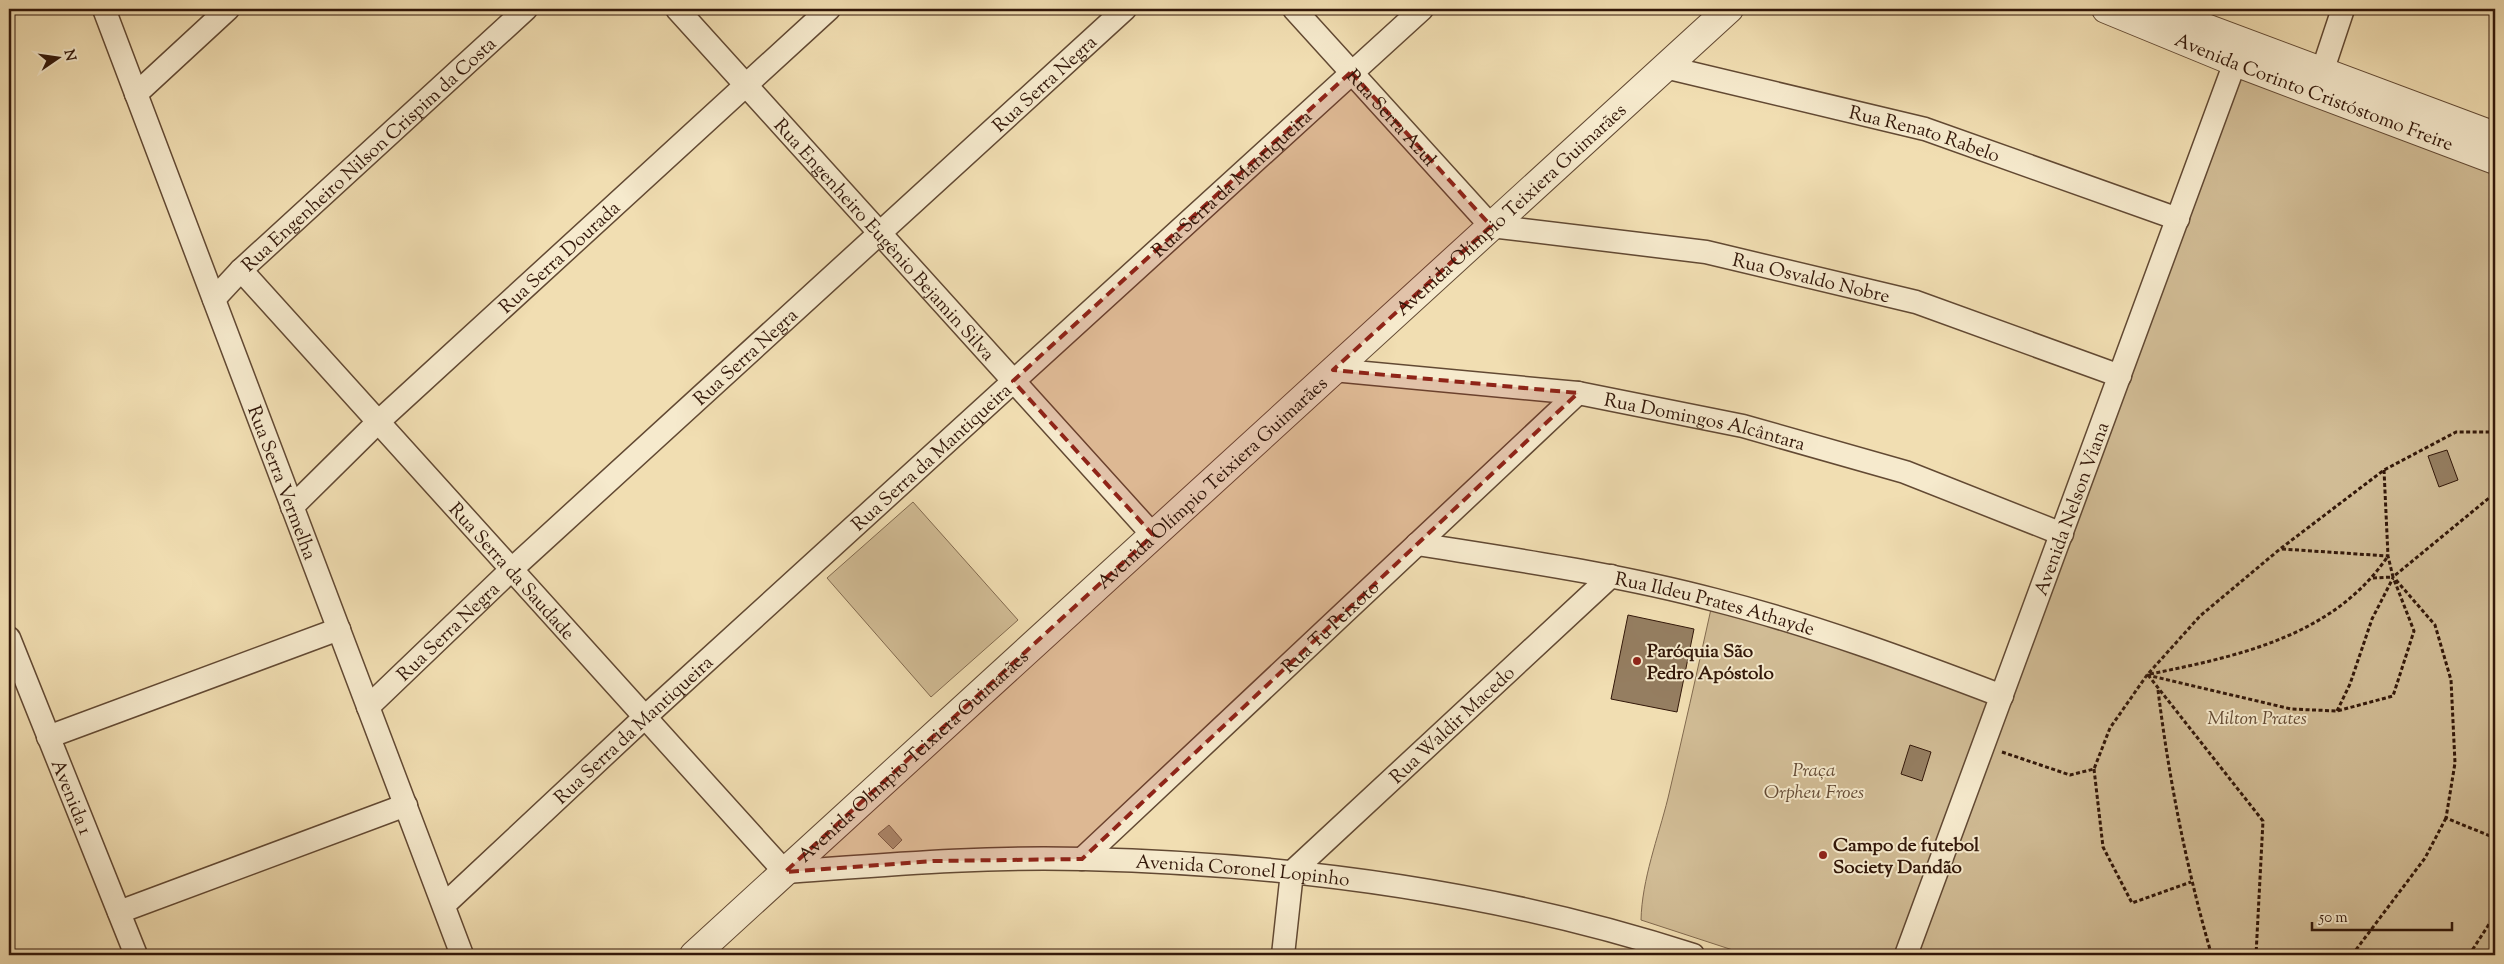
<svg xmlns="http://www.w3.org/2000/svg" width="2504" height="964" viewBox="0 0 2504 964" font-family="'Sorts Mill Goudy',serif">
	<style>
		.green { fill: #d1bc95; stroke: #826a4f }
		.water { fill: #b09a79; stroke: #7e664c }
		.building { fill: #957e61; stroke: #321709 }
		.lines { fill: none; stroke-linecap: round; stroke-linejoin: round }
		.minor-casing { stroke: #624933; stroke-width: 25 }
		.tertiary-casing { stroke: #624933; stroke-width: 30 }
		.path { stroke: #321709; stroke-width: 3; stroke-dasharray: 4 2.5; stroke-linecap: butt }
		.minor { stroke: #f6eacd; stroke-width: 22 }
		.tertiary { stroke: #f6eacd; stroke-width: 28 }
		.marked { fill: #8f2418; fill-opacity: 0.2; stroke: #8f2418; stroke-width: 4; stroke-dasharray: 10 6; stroke-linejoin: round }
		.poi-dot { fill: #8f2418; stroke: #f6eacd; stroke-width: 2 }
		.labels { text-anchor: middle; stroke-width: 4; stroke-linejoin: round; paint-order: stroke }
		.street-label { font-size: 19px; fill: #321709; stroke: #f6eacd }
		.poi-label { font-size: 19px; font-weight: bold; fill: #321709; stroke: #f6eacd; text-anchor: start }
		.park-label { font-size: 19px; font-style: italic; fill: #624933; stroke: #f6eacd }
	</style>
	<rect width="100%" height="100%" fill="#f1deb2"/>
	<filter id="stains"><feTurbulence type="fractalNoise" baseFrequency=".004" numOctaves="4"/><feColorMatrix values="0 0 0 0 .2 0 0 0 0 .09 0 0 0 0 .02 0 0 0 .5 -.17"/></filter>
	<radialGradient id="worn" r=".72"><stop offset=".6" stop-color="#630" stop-opacity="0"/><stop offset="1" stop-color="#630" stop-opacity=".3"/></radialGradient>
	<g class="green">
		<polygon points="2240,65 2495,162 2495,955 1918,955"/>
		<polygon points="913,502 1018,620 931,697 827,578"/>
		<path d="M1711,609L1862,649L1994,698L1895,955H1748L1641,920C1642,879 1658,838 1668,798C1683,735 1697,672 1711,609Z"/>
	</g>
	<polygon class="water" points="889,825 902,840 893,849 878,834"/>
	<g class="building">
		<polygon points="2447,450 2458,480 2439,487 2428,456"/>
		<polygon points="1628,615 1694,629 1677,712 1611,699"/>
		<polygon points="1910,745 1931,752 1922,781 1901,774"/>
	</g>
	<g class="lines">
		<defs>
			<g id="minor">
				<path id="s1" d="M104,9L462,955"/>
				<path id="s2" d="M677,9L1153,535"/>
				<path id="s3" d="M1294,9L1491,226L1706,252L1916,302L2120,376"/>
				<path id="s4" d="M1665,67L1925,129L2178,219"/>
				<polyline points="2322,72 2343,9"/>
				<polyline points="136,94 228,9"/>
				<path id="s5" d="M241,270L785,872C884,865 984,856 1084,859C1290,864 1497,891 1693,955"/>
				<path id="s6" d="M214,299L241,270L526,9"/>
				<path id="s7" d="M1333,370L1578,393L1743,426L1905,472L2062,534"/>
				<path id="s8" d="M292,507L378,422L829,9"/>
				<path id="s9" d="M1417,544C1517,560 1617,574 1715,600C1813,625 1908,660 2002,696"/>
				<path id="s10" d="M9,638L136,955"/>
				<path id="s11" d="M368,707L512,569L1125,9"/>
				<polyline points="48,737 339,629"/>
				<path id="s12" d="M1082,859L1578,393"/>
				<path id="s13" d="M444,905L645,717L1422,9"/>
				<polyline points="119,912 406,805"/>
				<path id="s14" d="M1283,955L1292,872L1611,576"/>
				<path id="s15" d="M1906,955L2241,46"/>
			</g>
			<g id="tertiary">
				<path id="s16" d="M2106,9L2235,62L2495,160"/>
				<polyline points="2155,9 2495,136"/>
				<path id="s17" d="M694,955L1729,9"/>
			</g>
		</defs>
		<use href="#minor" class="minor-casing"/>
		<use href="#tertiary" class="tertiary-casing"/>
		<g class="path">
			<polyline points="2384,470 2388,556 2393,577 2495,493"/>
			<polyline points="2282,549 2388,556"/>
			<polyline points="2373,578 2393,577"/>
			<polyline points="2396,580 2435,625 2451,680 2455,763 2446,818 2495,838"/>
			<path d="M2150,674C2239,656 2334,636 2388,556"/>
			<polyline points="2147,675 2291,709 2337,711 2393,696 2414,631 2393,577"/>
			<polyline points="2148,675 2263,821 2256,955"/>
			<path d="M2158,690C2169,779 2186,866 2211,953L2239,955"/>
			<polyline points="2337,711 2350,684 2372,619 2393,578"/>
			<polyline points="2002,752 2070,775 2094,769 2110,728 2147,675 2200,616 2280,549 2384,470 2456,432 2495,432"/>
			<polyline points="2094,769 2103,847 2132,903 2191,882"/>
			<polyline points="2352,955 2425,858 2446,818"/>
			<polyline points="2469,955 2495,915"/>
		</g>
		<use href="#minor" class="minor"/>
		<use href="#tertiary" class="tertiary"/>
	</g>
	<path class="marked" d="M1351,72L1491,226L1333,370L1578,393L1082,859L934,861L785,872L1153,535L1013,381Z"/>
	<g class="poi-dot">
		<circle cx="1637" cy="661" r="5"/>
		<circle cx="1823" cy="855" r="5"/>
	</g>
	<g class="labels">
		<g class="street-label">
			<text dy="7" stroke="none"><textPath href="#s11" startOffset="920">Rua Serra Negra</textPath></text>
			<text dy="7" stroke="none"><textPath href="#s16" startOffset="224">Avenida Corinto Cristóstomo Freire</textPath></text>
			<text dy="7" stroke="none"><textPath href="#s3" startOffset="146">Rua Serra Azul</textPath></text>
			<text dy="7" stroke="none"><textPath href="#s4" startOffset="268">Rua Renato Rabelo</textPath></text>
			<text dy="7" stroke="none"><textPath href="#s6" startOffset="212">Rua Engenheiro Nilson Crispim da Costa</textPath></text>
			<text dy="7" stroke="none"><textPath href="#s13" startOffset="1068">Rua Serra da Mantiqueira</textPath></text>
			<text dy="7" stroke="none"><textPath href="#s17" startOffset="1106">Avenida Olímpio Teixiera Guimarães</textPath></text>
			<text dy="7" stroke="none"><textPath href="#s2" startOffset="310">Rua Engenheiro Eugênio Bejamin Silva</textPath></text>
			<text dy="7" stroke="none"><textPath href="#s8" startOffset="366">Rua Serra Dourada</textPath></text>
			<text dy="7" stroke="none"><textPath href="#s3" startOffset="618">Rua Osvaldo Nobre</textPath></text>
			<text dy="7" stroke="none"><textPath href="#s11" startOffset="515">Rua Serra Negra</textPath></text>
			<text dy="7" stroke="none"><textPath href="#s7" startOffset="376">Rua Domingos Alcântara</textPath></text>
			<text dy="7" stroke="none"><textPath href="#s13" startOffset="662">Rua Serra da Mantiqueira</textPath></text>
			<text dy="7" stroke="none"><textPath href="#s1" startOffset="506">Rua Serra Vermelha</textPath></text>
			<text dy="7" stroke="none"><textPath href="#s17" startOffset="701">Avenida Olímpio Teixiera Guimarães</textPath></text>
			<text dy="7" stroke="none"><textPath href="#s15" startOffset="476">Avenida Nelson Viana</textPath></text>
			<text dy="7" stroke="none"><textPath href="#s5" startOffset="405">Rua Serra da Saudade</textPath></text>
			<text dy="7" stroke="none"><textPath href="#s9" startOffset="304">Rua Ildeu Prates Athayde</textPath></text>
			<text dy="7" stroke="none"><textPath href="#s12" startOffset="340">Rua Tu Peixoto</textPath></text>
			<text dy="7" stroke="none"><textPath href="#s11" startOffset="110">Rua Serra Negra</textPath></text>
			<text dy="7" stroke="none"><textPath href="#s14" startOffset="301">Rua Waldir Macedo</textPath></text>
			<text dy="7" stroke="none"><textPath href="#s13" startOffset="258">Rua Serra da Mantiqueira</textPath></text>
			<text dy="7" stroke="none"><textPath href="#s17" startOffset="296">Avenida Olímpio Teixiera Guimarães</textPath></text>
			<text dy="7" stroke="none"><textPath href="#s10" startOffset="171">Avenida 1</textPath></text>
			<text dy="7" stroke="none"><textPath href="#s5" startOffset="1270">Avenida Coronel Lopinho</textPath></text>
		</g>
		<g class="poi-label">
			<text x="1647" y="657">Paróquia São<tspan x="1647" dy="22">Pedro Apóstolo</tspan></text>
			<text x="1833" y="851">Campo de futebol<tspan x="1833" dy="22">Society Dandão</tspan></text>
		</g>
		<g class="park-label">
			<text x="2257" y="724">Milton Prates</text>
			<text x="1814" y="776">Praça<tspan x="1814" dy="22">Orpheu Froes</tspan></text>
		</g>
	</g>
	<rect width="2504" height="964" fill="none" stroke="#f1deb2" stroke-width="30"/>
	<rect x="10" y="10" width="2484" height="944" fill="none" stroke="#321709" stroke-width="2.5"/>
	<rect x="15" y="15" width="2474" height="934" fill="none" stroke="#321709"/>
	<g transform="translate(58 58) rotate(77)" stroke="#f6eacd" stroke-width="4" paint-order="stroke">
	<path d="M0-4L9 19L0 12L-9 19Z" fill="#321709"/>
	<text y="-8" font-size="14" font-weight="bold" text-anchor="middle" fill="#321709">N</text>
	</g>
	<path d="M2312 922v8h140v-8" fill="none" stroke="#321709" stroke-width="2.5"/>
	<text x="2319" y="922" font-size="15" fill="#321709" stroke="#f6eacd" stroke-width="4" paint-order="stroke">50 m</text>
	<rect width="100%" height="100%" filter="url(#stains)"/>
	<rect width="100%" height="100%" fill="url(#worn)"/>
</svg>
